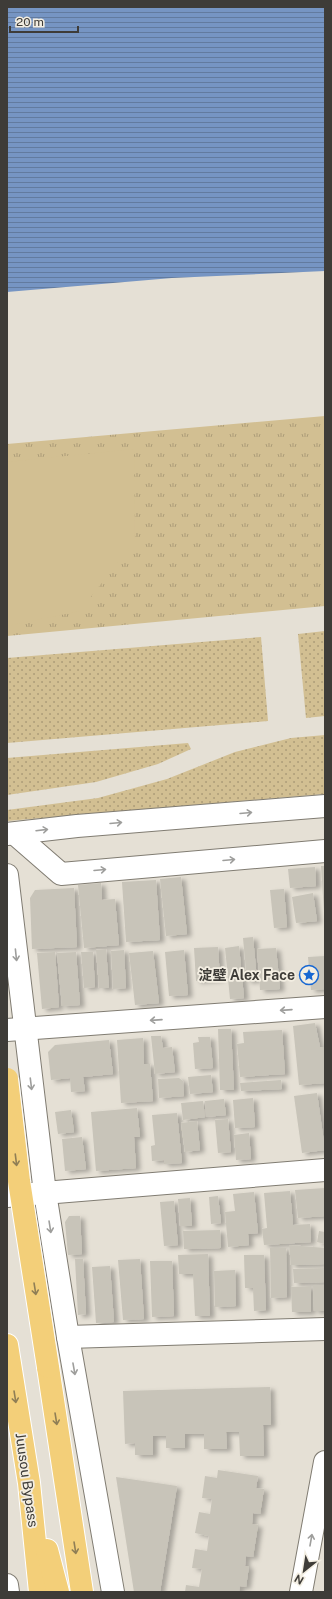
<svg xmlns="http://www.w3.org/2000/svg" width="332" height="1599" viewBox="0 0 332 1599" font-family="'Public Sans','Noto Sans JP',sans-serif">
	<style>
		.grass { fill: url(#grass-dots) }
		.park { fill: url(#park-tufts) }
		.pitch { fill: #d2bf92 }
		.water { fill: url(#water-rules) }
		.building { fill: #c8c4b9; filter: url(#shadow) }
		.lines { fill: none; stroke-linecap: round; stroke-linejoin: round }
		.minor-casing { stroke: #807c72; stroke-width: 24 }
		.highway-casing { stroke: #fff; stroke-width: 24 }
		.minor { stroke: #fff; stroke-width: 22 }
		.highway { stroke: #f3cf79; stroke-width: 22 }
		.highway-bridge-casing { stroke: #fff; stroke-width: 24; stroke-linecap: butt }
		.highway-bridge { stroke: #f3cf79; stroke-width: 22 }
		.oneway { stroke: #9e9e9c }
		.oneway2 { stroke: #8f7e55 }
		.labels { text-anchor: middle; stroke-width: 3.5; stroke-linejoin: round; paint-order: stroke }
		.poi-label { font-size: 14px; font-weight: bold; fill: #3e3c38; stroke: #f3eee2; text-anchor: end }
		.street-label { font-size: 14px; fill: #3e3c38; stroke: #f3eee2 }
	</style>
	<defs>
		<pattern id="grass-dots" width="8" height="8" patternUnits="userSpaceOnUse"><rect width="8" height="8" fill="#d2bf92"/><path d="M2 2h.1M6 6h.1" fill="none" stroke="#ac9c78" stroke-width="1.8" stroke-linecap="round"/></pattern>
		<pattern id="park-tufts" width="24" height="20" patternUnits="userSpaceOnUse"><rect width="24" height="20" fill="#d2bf92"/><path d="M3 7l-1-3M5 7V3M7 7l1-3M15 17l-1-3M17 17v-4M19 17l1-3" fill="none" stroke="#ac9c78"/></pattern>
		<pattern id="water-rules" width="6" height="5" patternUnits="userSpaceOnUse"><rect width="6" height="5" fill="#7695c3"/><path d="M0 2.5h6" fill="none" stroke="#627b9f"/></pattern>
		<filter id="shadow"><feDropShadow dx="4.5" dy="2.5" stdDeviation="2" flood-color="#0004"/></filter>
	</defs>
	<rect width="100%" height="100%" fill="#e5e0d5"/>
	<g class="grass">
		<polygon points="325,631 325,716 306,718 298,634"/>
		<polygon points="261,637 268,721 7,743 7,658"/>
		<polygon points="325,735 325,794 7,821 7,810 98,798 167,779 235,752 291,738"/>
		<polygon points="188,743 191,749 158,764 96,782 7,795 7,758"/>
	</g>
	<polygon class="park" points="325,416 325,606 7,636 7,444"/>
	<polygon class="pitch" points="134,449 135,540 80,611 7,626 7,462"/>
	<polygon class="water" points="7,7 325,7 325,271 172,278 7,292"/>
	<g class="building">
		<polygon points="321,866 325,866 325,912 324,912"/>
		<polygon points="315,867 316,886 290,888 288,869"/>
		<polygon points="181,877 187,934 166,936 160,879"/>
		<polygon points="156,880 160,940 126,942 122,882"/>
		<polygon points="101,883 102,900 115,899 119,945 84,948 78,885"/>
		<polygon points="74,888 77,947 32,949 30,898 35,890"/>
		<polygon points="284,889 287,927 274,928 270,890"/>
		<polygon points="313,893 317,921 296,923 292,897"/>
		<polygon points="253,937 257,980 247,981 243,938"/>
		<polygon points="239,946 244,998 230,999 225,948"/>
		<polygon points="218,947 220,979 196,981 194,948"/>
		<polygon points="276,948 280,989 260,990 257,949"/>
		<polygon points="106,949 109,988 99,988 96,950"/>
		<polygon points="124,950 126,988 113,989 111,951"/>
		<polygon points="184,950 188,995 169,996 165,952"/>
		<polygon points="153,951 159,1003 135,1005 129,953"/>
		<polygon points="55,952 59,1007 42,1009 37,953"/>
		<polygon points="76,952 80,1005 62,1006 57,953"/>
		<polygon points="81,952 93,952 95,987 84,988"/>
		<polygon points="325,956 325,989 311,990 308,957"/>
		<polygon points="315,1023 320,1047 325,1047 325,1083 299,1085 293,1026"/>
		<polygon points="218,1029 231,1029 234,1090 220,1090"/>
		<polygon points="282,1030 285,1074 240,1077 237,1044 244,1043 243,1032"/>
		<polygon points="151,1036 161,1036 163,1048 172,1047 175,1072 155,1074"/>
		<polygon points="198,1037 210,1037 213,1068 195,1069 193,1043 199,1042"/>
		<polygon points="143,1038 144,1064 150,1064 153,1101 121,1103 117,1040"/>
		<polygon points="109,1040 113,1074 83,1077 85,1091 71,1092 70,1078 51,1080 48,1052 55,1045"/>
		<polygon points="211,1075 213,1092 190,1094 188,1077"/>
		<polygon points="179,1078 183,1081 184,1096 159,1098 158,1079"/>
		<polygon points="281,1080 282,1089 241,1091 240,1083"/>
		<polygon points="317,1093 325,1150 302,1153 294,1096"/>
		<polygon points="253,1098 255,1127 235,1128 233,1100"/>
		<polygon points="224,1099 226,1115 206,1117 205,1101"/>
		<polygon points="203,1101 205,1117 183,1120 181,1103"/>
		<polygon points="137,1108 140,1137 134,1137 136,1168 96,1171 91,1112"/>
		<polygon points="71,1110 74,1132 58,1134 55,1112"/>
		<polygon points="177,1113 182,1163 164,1164 164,1160 152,1161 151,1146 155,1145 152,1115"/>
		<polygon points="228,1119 231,1152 218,1153 215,1120"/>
		<polygon points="197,1121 200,1150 185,1152 181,1123"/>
		<polygon points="249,1133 251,1159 236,1160 234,1135"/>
		<polygon points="82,1137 86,1169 65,1171 62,1139"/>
		<polygon points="325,1188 325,1216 298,1218 295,1190"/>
		<polygon points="290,1191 293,1225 310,1224 311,1242 264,1245 262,1229 267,1228 264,1193"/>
		<polygon points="254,1192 258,1233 248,1234 249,1245 228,1247 225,1212 235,1211 233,1194"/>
		<polygon points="218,1196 221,1223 211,1224 209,1197"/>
		<polygon points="190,1198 192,1226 180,1226 178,1199"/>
		<polygon points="174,1201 178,1245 164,1246 160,1202"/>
		<polygon points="69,1216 80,1216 82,1254 68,1255 65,1222"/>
		<polygon points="220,1230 221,1248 184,1249 183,1231"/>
		<polygon points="319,1231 325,1232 325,1244 317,1242"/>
		<polygon points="289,1245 325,1248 325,1264 291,1265"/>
		<polygon points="270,1248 286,1248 287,1297 271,1298"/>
		<polygon points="208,1254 210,1316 195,1316 193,1274 179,1274 178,1255"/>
		<polygon points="244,1255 264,1255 266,1310 254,1311 253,1288 245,1288"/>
		<polygon points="75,1259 83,1259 86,1314 78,1315"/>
		<polygon points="140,1259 144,1319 123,1320 118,1260"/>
		<polygon points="150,1261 172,1261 174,1316 152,1317"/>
		<polygon points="110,1266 114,1322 96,1323 92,1267"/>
		<polygon points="325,1268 325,1282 294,1283 293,1269"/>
		<polygon points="235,1270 236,1306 215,1307 214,1271"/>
		<polygon points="313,1285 325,1285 325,1311 314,1311"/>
		<polygon points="311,1286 311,1312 292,1312 291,1287"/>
		<polygon points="270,1387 271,1425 263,1425 264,1456 240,1456 239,1432 226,1432 227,1449 204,1449 204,1434 185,1434 185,1448 166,1448 166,1436 153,1436 153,1455 135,1455 135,1443 125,1444 123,1391"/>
		<polygon points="218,1470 258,1476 256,1488 264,1489 260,1514 253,1513 252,1524 258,1525 253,1557 246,1556 245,1566 249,1566 246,1587 240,1586 239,1592 185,1592 186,1585 199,1587 202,1569 192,1568 195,1549 207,1551 209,1536 195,1533 199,1512 210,1514 212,1499 202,1498 205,1476 217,1478"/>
		<polygon points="116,1477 177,1486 160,1592 134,1592"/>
	</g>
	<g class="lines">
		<defs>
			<g id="minor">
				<polyline points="7,834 77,826 325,806"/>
				<polyline points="15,834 61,874 325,851"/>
				<polyline points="7,875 45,1193 68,1337 113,1592"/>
				<polyline points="7,1030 325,1007"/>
				<polyline points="7,1196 325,1170"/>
				<polyline points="68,1337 325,1329"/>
				<polyline points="7,1585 8,1592"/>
				<polyline points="301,1592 325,1462"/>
			</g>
			<g id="highway">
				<polyline points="7,1345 29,1483 40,1592"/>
				<polyline points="48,1367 82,1592"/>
				<polyline points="47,1550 58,1592"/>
			</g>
		</defs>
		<use href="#minor" class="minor-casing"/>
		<use href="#highway" class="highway-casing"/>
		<use href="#minor" class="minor"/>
		<use href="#highway" class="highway"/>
		<defs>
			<polyline id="highway-bridge" points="7,1079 19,1181 48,1367"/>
		</defs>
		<use href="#highway-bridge" class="highway-bridge-casing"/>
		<use href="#highway-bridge" class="highway-bridge"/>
	</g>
	<defs><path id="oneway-shaft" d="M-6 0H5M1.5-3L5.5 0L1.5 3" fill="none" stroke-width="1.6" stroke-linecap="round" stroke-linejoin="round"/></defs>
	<g class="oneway">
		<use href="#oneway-shaft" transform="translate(246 813) rotate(-5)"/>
		<use href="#oneway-shaft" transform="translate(116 823) rotate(-5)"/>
		<use href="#oneway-shaft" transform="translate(42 830) rotate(-7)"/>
		<use href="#oneway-shaft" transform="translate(229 860) rotate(-5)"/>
		<use href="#oneway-shaft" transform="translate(100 870) rotate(-5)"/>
		<use href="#oneway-shaft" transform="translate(16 955) rotate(84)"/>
		<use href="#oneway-shaft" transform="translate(286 1010) rotate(176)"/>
		<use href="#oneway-shaft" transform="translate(156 1020) rotate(176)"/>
		<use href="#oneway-shaft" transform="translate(31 1084) rotate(83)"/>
		<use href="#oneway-shaft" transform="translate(50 1227) rotate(81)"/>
		<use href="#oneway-shaft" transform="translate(74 1369) rotate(80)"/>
		<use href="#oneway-shaft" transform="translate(311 1540) rotate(-80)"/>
	</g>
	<g class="oneway2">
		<use href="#oneway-shaft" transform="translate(16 1160) rotate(83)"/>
		<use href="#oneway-shaft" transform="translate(35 1289) rotate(81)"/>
		<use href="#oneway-shaft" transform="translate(15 1397) rotate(81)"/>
		<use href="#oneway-shaft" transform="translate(56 1419) rotate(81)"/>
		<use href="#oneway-shaft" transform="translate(75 1548) rotate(81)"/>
	</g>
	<defs>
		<symbol id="sight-ring" viewBox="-11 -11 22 22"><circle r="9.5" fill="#f3eee2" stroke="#1767d2" stroke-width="1.5"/><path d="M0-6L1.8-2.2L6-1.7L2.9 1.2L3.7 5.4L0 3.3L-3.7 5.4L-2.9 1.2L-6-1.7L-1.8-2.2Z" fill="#1767d2"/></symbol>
	</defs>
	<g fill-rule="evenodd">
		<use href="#sight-ring" x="298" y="964" width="22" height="22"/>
	</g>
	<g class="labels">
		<g class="poi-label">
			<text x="295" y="980">淀壁 Alex Face</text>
		</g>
		<g class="street-label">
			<text transform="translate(27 1480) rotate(82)" y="5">Juusou Bypass</text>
		</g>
	</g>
	<rect width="332" height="1599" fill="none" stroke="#3e3c38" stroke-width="16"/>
	<g transform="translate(304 1571) rotate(210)" stroke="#f3eee2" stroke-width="3" paint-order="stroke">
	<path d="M0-3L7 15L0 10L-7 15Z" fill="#3e3c38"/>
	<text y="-6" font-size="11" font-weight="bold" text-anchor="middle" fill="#3e3c38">N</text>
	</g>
	<path d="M10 26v6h68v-6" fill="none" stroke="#3e3c38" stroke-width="2"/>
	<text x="16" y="26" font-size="12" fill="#3e3c38" stroke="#f3eee2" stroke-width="3" paint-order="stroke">20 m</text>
</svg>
